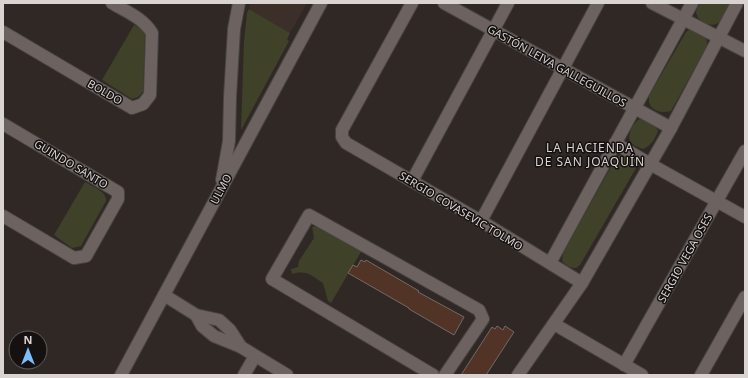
<svg xmlns="http://www.w3.org/2000/svg" width="748" height="378" viewBox="0 0 748 378" font-family="'Noto Sans',sans-serif">
	<style>
		.built { fill: #3c2f29 }
		.green { fill: #404129 }
		.building { fill: #523427; stroke: #726a66 }
		.lines { fill: none; stroke-linecap: round; stroke-linejoin: round }
		.minor-casing { stroke: #494441; stroke-width: 14 }
		.minor { stroke: #6c6360; stroke-width: 12 }
		.labels { text-anchor: middle; stroke-width: 3; stroke-linejoin: round; paint-order: stroke }
		.street-label { font-size: 11px; fill: #d9d4d2; stroke: #151110 }
		.neighbourhood-label { font-size: 12px; letter-spacing: 1px; fill: #d9d4d2; stroke: #151110 }
	</style>
	<rect width="100%" height="100%" fill="#2f2825"/>
	<polygon class="built" points="250,3 307,3 290,33 249,9"/>
	<g class="green">
		<path d="M700,3H731C728,9 724,18 719,22C711,29 697,22 696,12C696,9 699,6 700,3Z"/>
		<polygon points="249,9 290,33 287,40 289,41 241,130 244,41 247,13"/>
		<polygon points="134,25 144,31 145,35 143,92 138,97 132,99 102,80"/>
		<path d="M689,30H698C704,35 708,38 707,46L671,111C660,114 647,110 649,96L686,32Z"/>
		<path d="M644,118L655,126L658,131C655,139 652,144 644,149C639,148 632,145 630,141C627,135 633,124 638,120C641,118 641,119 644,118Z"/>
		<path d="M620,155H624C630,159 636,161 636,168L580,265L576,268C570,268 567,266 562,261L563,253L616,158Z"/>
		<path d="M85,182C93,187 107,191 106,201L81,246L72,248L54,235Z"/>
		<path d="M320,226L362,250L331,303L328,301L323,283C310,275 308,270 292,274L291,269L298,267L299,261L314,238L312,227Z"/>
	</g>
	<g class="building">
		<polygon points="361,260 365,262 366,260 419,291 418,292 464,317 454,335 409,309 409,308 348,273 353,265 357,267"/>
		<polygon points="497,326 503,330 505,326 514,332 486,375 461,375 492,327 495,329"/>
	</g>
	<g class="lines">
		<defs>
			<g id="minor">
				<polyline points="412,3 342,130 342,137 346,143 481,221 582,283"/>
				<polyline points="444,3 671,128"/>
				<polyline points="652,3 745,51"/>
				<path d="M3,32L132,108L143,104L150,95L152,33C143,18 127,12 112,3"/>
				<polyline points="3,124 118,192 118,199 86,256 74,258 3,216"/>
				<polyline points="615,143 650,164 745,217"/>
				<polyline points="222,180 229,141 230,97 234,29 239,3"/>
				<polyline points="412,181 508,3"/>
				<polyline points="481,221 598,3"/>
				<polyline points="550,263 692,3"/>
				<polyline points="164,295 196,315 219,320 230,330 241,347"/>
				<polyline points="196,315 202,326 214,336 241,347 287,375"/>
				<polyline points="554,324 642,375"/>
				<polyline points="624,365 745,151"/>
				<polyline points="121,375 321,3"/>
				<polyline points="244,375 255,356"/>
				<polyline points="433,375 272,279 309,215 479,310 483,319 445,375"/>
				<polyline points="518,375 582,283 671,128 737,3"/>
				<polyline points="701,375 745,297"/>
			</g>
		</defs>
		<use href="#minor" class="minor-casing"/>
		<use href="#minor" class="minor"/>
	</g>
	<g class="labels">
		<g class="street-label">
			<text transform="translate(557 66) rotate(29)" y="4">GASTÓN LEIVA GALLEGUILLOS</text>
			<text transform="translate(105 92) rotate(30)" y="4">BOLDO</text>
			<text transform="translate(71 164) rotate(31)" y="4">GUINDO SANTO</text>
			<text transform="translate(221 189) rotate(-62)" y="4">ULMO</text>
			<text transform="translate(461 211) rotate(31)" y="4">SERGIO COVASEVIC TOLMO</text>
			<text transform="translate(685 258) rotate(-61)" y="4">SERGIO VEGA OSES</text>
		</g>
		<g class="neighbourhood-label">
			<text x="590" y="152">LA HACIENDA<tspan x="590" dy="14">DE SAN JOAQUÍN</tspan></text>
		</g>
	</g>
	<rect width="748" height="378" fill="none" stroke="#d9d4d2" stroke-width="8"/>
	<g transform="translate(28 350)"><circle r="19" fill="#151110" stroke="#635f5e"/>
	<path d="M0-3L7 15L0 10L-7 15Z" fill="#7cbef9"/>
	<text y="-6" font-size="11" font-weight="bold" text-anchor="middle" fill="#d9d4d2">N</text>
	</g>
</svg>
